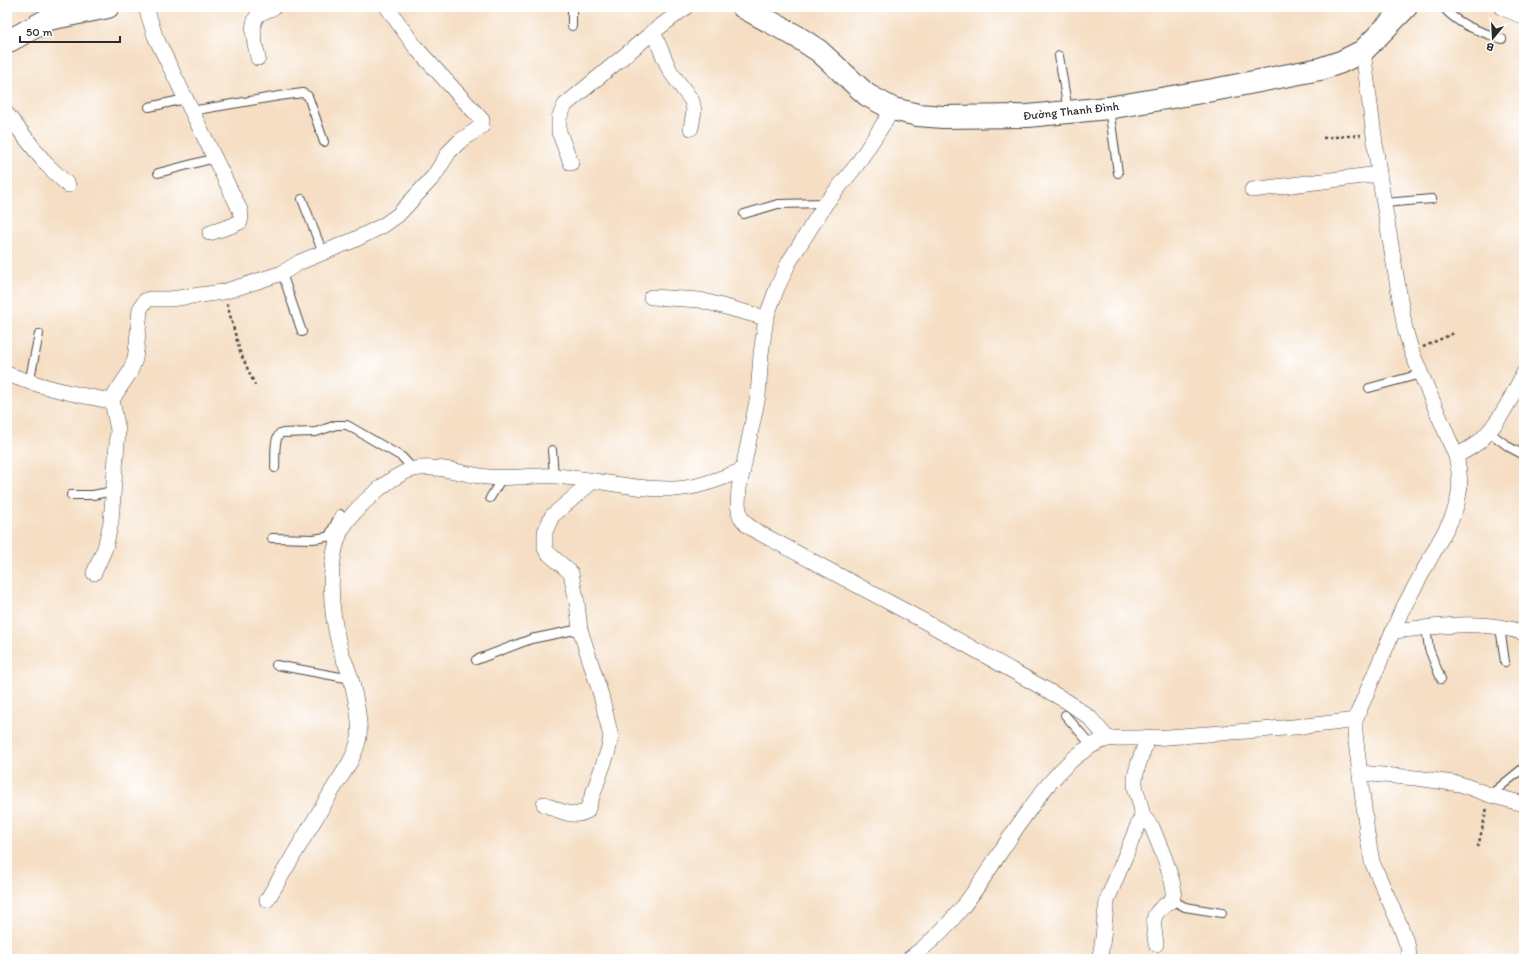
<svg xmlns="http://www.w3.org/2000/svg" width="1531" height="966" viewBox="0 0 1531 966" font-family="Itim,sans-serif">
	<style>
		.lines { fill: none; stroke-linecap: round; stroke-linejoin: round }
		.lane-casing { stroke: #494642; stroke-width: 10 }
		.street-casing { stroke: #494642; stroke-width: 16 }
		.secondary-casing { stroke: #494642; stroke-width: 24 }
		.path { stroke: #494642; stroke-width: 2.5; stroke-dasharray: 3 3; stroke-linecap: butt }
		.lane { stroke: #fff; stroke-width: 8 }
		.street { stroke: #fff; stroke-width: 15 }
		.secondary { stroke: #fff; stroke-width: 22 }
		.labels { text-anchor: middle; stroke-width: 3; stroke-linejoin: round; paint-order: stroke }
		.street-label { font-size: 12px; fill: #2b2b2b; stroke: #fff }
	</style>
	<rect width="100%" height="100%" fill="#fff"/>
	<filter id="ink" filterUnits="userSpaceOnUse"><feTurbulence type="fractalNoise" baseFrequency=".025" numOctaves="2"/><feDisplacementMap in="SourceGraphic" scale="8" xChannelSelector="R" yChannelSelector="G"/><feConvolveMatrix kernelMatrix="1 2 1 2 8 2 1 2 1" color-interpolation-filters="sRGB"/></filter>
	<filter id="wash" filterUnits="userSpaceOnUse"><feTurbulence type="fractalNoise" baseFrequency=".012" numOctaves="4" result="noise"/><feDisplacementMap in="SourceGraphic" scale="16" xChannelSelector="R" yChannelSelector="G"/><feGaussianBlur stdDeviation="0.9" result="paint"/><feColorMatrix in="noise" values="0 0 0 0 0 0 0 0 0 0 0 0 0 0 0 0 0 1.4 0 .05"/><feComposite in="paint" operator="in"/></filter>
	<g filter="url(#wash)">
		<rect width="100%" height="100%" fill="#f5dec3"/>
	</g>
	<g filter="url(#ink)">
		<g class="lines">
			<defs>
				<g id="lane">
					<polyline points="572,7 572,26"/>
					<path d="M1443,7C1459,26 1479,31 1502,39"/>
					<polyline points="1059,56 1068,111"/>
					<polyline points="149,107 185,99"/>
					<polyline points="1109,108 1118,173"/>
					<polyline points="191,111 279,96 303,93 308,96 324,142"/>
					<polyline points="158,173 215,158"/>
					<polyline points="302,199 323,253"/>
					<polyline points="1384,203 1432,199"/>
					<polyline points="744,214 778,204 826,203"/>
					<polyline points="282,273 302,332"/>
					<polyline points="29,383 39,334"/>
					<polyline points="1369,388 1421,374"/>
					<polyline points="1489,432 1509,447 1524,455"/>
					<polyline points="552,450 554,476"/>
					<path d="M275,468C276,458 273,441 280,433L316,432L336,425H347L402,457L413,469"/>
					<polyline points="71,495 93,495 113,491"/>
					<polyline points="490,498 502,478"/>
					<polyline points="329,536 340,514"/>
					<polyline points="272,538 313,539 339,535"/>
					<polyline points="1426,627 1429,649 1441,679"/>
					<polyline points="1500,627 1505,662"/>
					<polyline points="476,660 531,639 580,629"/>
					<polyline points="276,665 351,679"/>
					<polyline points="1065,715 1092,746"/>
					<polyline points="1490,795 1522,769"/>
					<polyline points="1172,900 1185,907 1222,913"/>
				</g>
				<g id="street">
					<polyline points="146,7 155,36 240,210 241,217 240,222 231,226 210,233"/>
					<polyline points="1501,7 1524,17"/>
					<polyline points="653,32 670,71 692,101 694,111 691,128"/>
					<path d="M1363,51L1379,174L1405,329L1412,353L1456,456C1462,481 1461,497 1451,520L1401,612L1355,720V733L1367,833L1372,862L1400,925L1408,947L1409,959"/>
					<path d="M258,58C256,46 248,24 259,14C264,11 269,10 274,7"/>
					<polyline points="893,109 856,166 826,203 789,262 777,288 766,318 761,354 758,396 739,488 738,504 740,516 747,525 756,531 922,620 1068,702 1090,718 1108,739"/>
					<polyline points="7,114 46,164 68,185"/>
					<polyline points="571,163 559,132 559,118 565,105 653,32 686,7"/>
					<polyline points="1252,190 1379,174"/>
					<polyline points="651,297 700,300 766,318"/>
					<path d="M7,374C41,387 76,395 112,401"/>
					<path d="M1456,456C1465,451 1475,446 1482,439C1501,420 1512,396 1524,373"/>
					<polyline points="94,573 105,548 111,522 118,430 112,401 116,393 130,372 135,359 137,344 140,309 145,301 150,299 170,299 223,292 255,282 282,273 300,262 354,240 384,225 398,215 434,176 449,152 460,141 482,126 482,120 416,48 387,7"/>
					<path d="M1393,631C1436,627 1482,618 1524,633"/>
					<polyline points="1360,773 1416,778 1460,784 1490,795 1524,804"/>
					<path d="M544,804C558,810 573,819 587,811L608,751L611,737L601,695L580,629L577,603L571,573L547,552L545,548V532L552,516L593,481"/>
					<path d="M1142,815L1152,827L1165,859L1172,881L1174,891L1172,900C1149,915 1153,919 1156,944"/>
					<path d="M267,900C288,865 308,830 329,796C340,776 355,760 359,737C361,721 355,695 351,679C349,670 344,661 341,652C332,619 328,582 335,549C337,541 339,533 344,526C356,507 392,474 414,469C439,464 464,475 488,477C511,479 533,475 555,476C595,479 634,490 675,489C699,488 721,478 743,470"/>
					<path d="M909,959C928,945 946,928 961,909C999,863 1049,756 1107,739C1112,738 1118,739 1122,738C1137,738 1153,738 1168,737C1230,732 1293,729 1355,720"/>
					<path d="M1099,959C1105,939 1103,919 1108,898L1142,815C1142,804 1136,795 1135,784C1134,770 1144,750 1148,737"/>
				</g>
				<g id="secondary">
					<polyline points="743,7 796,36 819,51 867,95 893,109 918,115 943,117 1028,116 1108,108 1213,90 1320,69 1341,62 1363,51 1406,7"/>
					<polyline points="7,42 49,19 108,7"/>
				</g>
			</defs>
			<use href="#lane" class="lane-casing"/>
			<use href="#street" class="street-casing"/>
			<use href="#secondary" class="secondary-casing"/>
			<g class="path">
				<polyline points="1323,138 1361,135"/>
				<polyline points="227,304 240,352 255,385"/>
				<polyline points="1423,347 1454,333"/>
				<polyline points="1478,847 1487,808"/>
			</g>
			<use href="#lane" class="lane"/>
			<use href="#street" class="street"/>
			<use href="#secondary" class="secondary"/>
		</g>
	</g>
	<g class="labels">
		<g class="street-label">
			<text transform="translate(1071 111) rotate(-6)" y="4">Đường Thanh Đình</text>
		</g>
	</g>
	<rect width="1531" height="966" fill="none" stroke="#fff" stroke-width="24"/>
	<g transform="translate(1493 38) rotate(198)" stroke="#ffffff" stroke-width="3" paint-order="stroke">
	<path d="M0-3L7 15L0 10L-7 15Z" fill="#2b2b2b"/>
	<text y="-6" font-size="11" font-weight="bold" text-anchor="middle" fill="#2b2b2b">B</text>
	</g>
	<path d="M20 36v6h100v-6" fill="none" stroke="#2b2b2b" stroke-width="2"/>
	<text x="26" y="36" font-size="12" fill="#2b2b2b" stroke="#ffffff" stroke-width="3" paint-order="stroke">50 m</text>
</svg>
